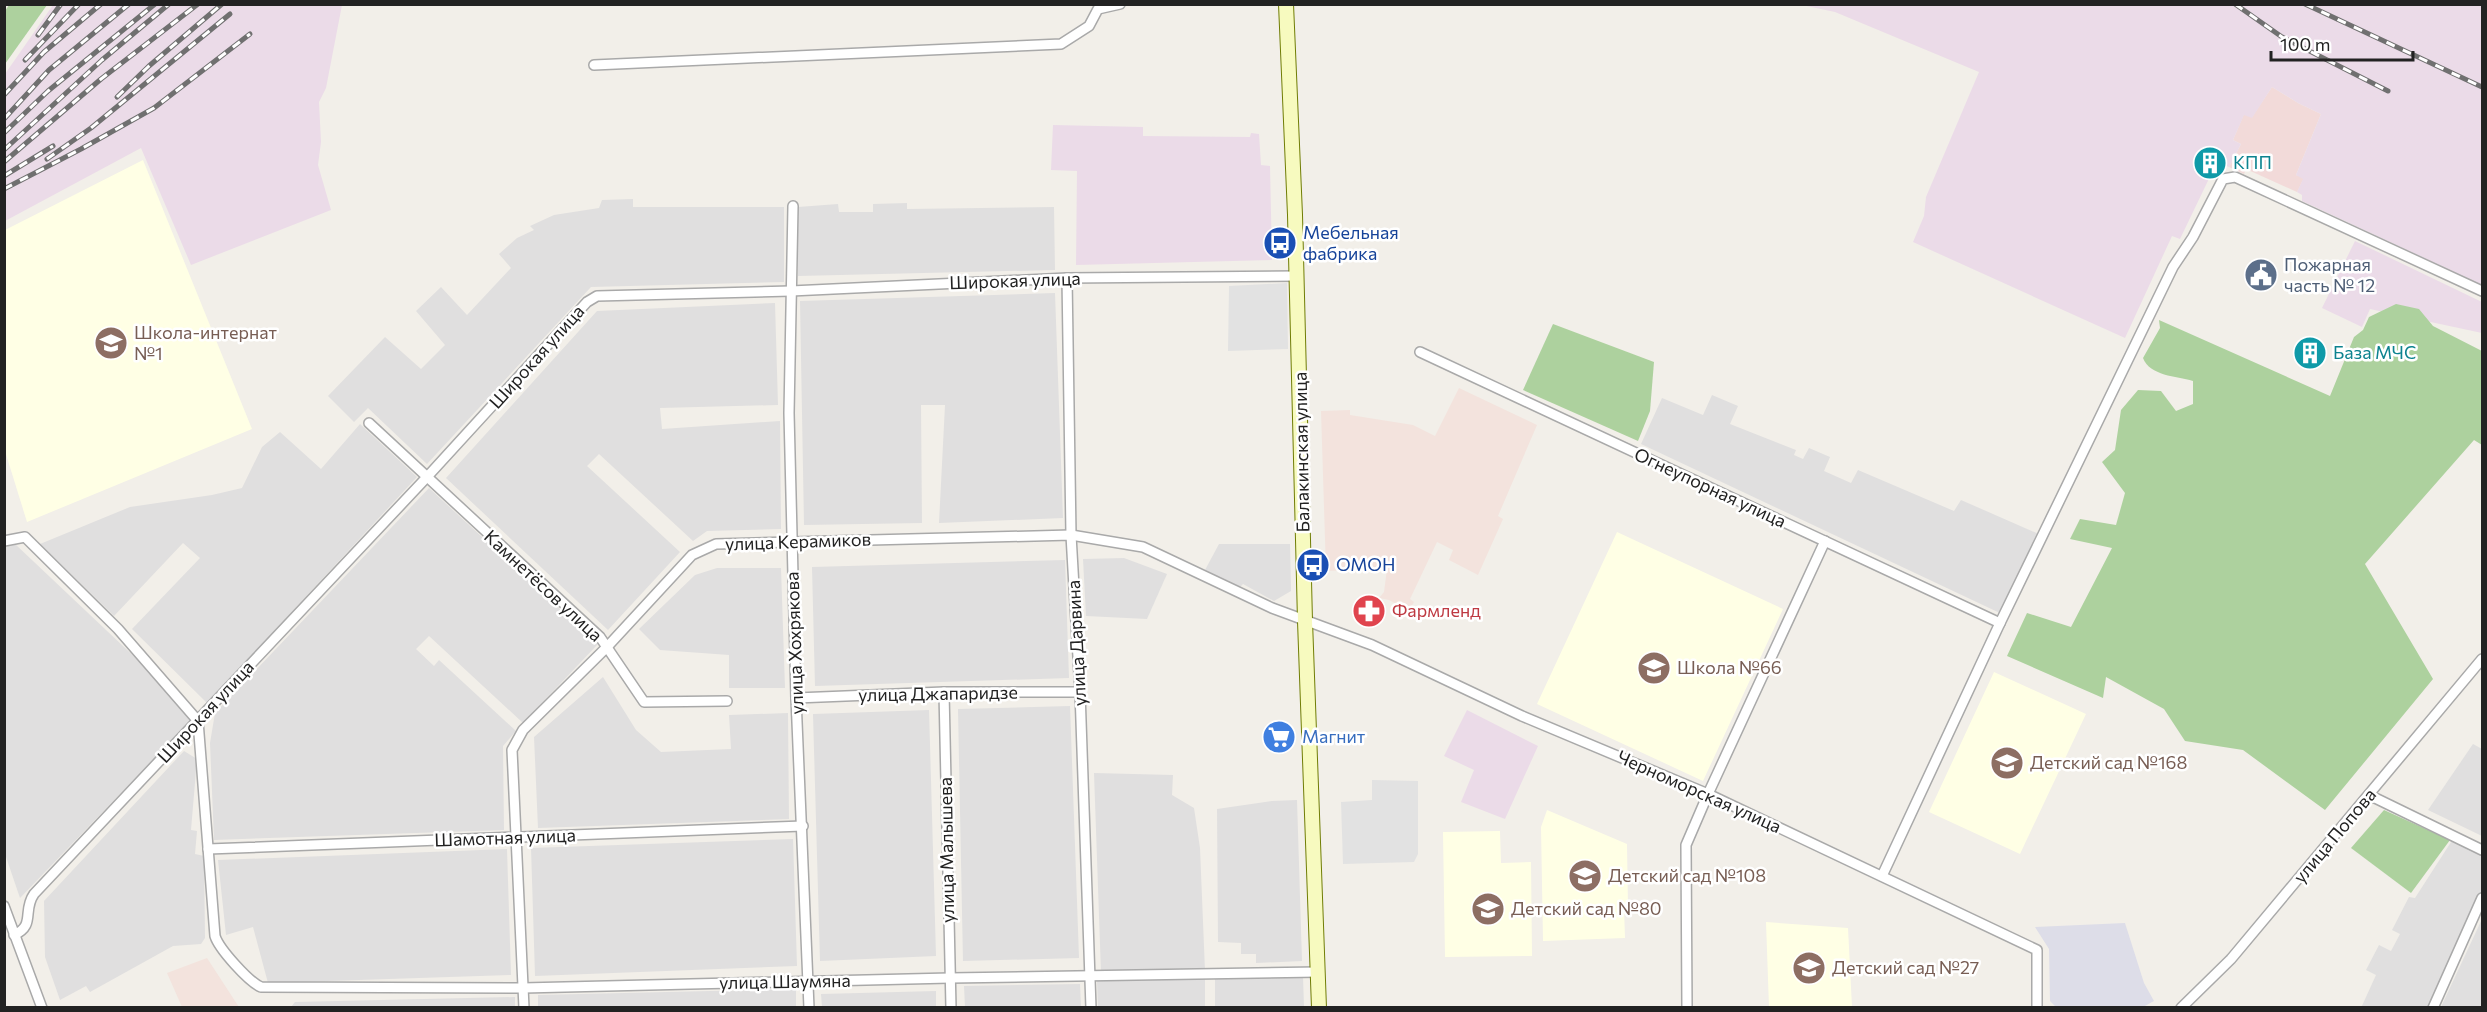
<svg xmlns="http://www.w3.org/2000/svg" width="2487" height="1012" viewBox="0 0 2487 1012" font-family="Commissioner,sans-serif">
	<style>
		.residential { fill: #e0dfdf }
		.commercial { fill: #f2dad9 }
		.industrial { fill: #ebdbe8 }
		.education { fill: #ffffe5 }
		.military { fill: #f3e3dd }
		.forest { fill: #add19e }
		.parking { fill: #e2e2e2 }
		.plaza { fill: #dddde8 }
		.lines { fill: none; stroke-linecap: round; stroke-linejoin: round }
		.street-casing { stroke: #a9a9a9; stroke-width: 12 }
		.secondary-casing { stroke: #707d05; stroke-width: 16 }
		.street { stroke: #fff; stroke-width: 9 }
		.secondary { stroke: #f7fabf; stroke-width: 14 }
		.rail-casing { stroke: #707070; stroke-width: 5 }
		.rail { stroke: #fff; stroke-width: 3; stroke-dasharray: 9; stroke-linecap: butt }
		.labels { text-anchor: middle; stroke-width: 5; stroke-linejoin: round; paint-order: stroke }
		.culture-label { font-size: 18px; fill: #0d838f; stroke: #fff; text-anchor: start }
		.transit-label { font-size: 18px; fill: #164399; stroke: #fff; text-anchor: start }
		.service-label { font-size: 18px; fill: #4e5e75; stroke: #fff; text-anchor: start }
		.street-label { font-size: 18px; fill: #222; stroke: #fff }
		.education-label { font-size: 18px; fill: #785e54; stroke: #fff; text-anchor: start }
		.health-label { font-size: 18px; fill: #be3a42; stroke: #fff; text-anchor: start }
		.shop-label { font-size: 18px; fill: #366cbe; stroke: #fff; text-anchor: start }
	</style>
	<rect width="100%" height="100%" fill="#f2efe9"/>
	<g class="residential">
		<polygon points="633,199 633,207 784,207 784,282 591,287 427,464 368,408 354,422 328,396 385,337 421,369 445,345 416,311 441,287 467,315 511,268 499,254 517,238 534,230 530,226 554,215 599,208 602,200"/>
		<polygon points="907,203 907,209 1054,207 1055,270 798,276 798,207 838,204 839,212 873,212 873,204"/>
		<polygon points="1055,293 1063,518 939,523 945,405 921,405 922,523 804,525 800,301"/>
		<polygon points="775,303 778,405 660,408 662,429 780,421 781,529 707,531 693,541 599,454 587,466 680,552 608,630 446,478 597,311"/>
		<polygon points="1712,395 1738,406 1730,424 1796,450 1794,455 1803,459 1809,448 1830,457 1824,471 1851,483 1858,470 1954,511 1961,500 2041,535 2002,614 1641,444 1662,398 1703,415"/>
		<polygon points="360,424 417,477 207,703 132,629 200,558 183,543 114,616 40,544 130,507 212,495 242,488 262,447 280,432 321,469"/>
		<polygon points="429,488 598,644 523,723 429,636 416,649 434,666 439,660 516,731 503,746 504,830 214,840 210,743 215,713"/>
		<polygon points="15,544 196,715 20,898 4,851 4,547"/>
		<polygon points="1219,544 1290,544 1291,591 1274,601 1243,584 1240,587 1205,570"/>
		<polygon points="1124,558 1167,574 1147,619 1086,616 1083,559"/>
		<polygon points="1065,560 1069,678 815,686 812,567"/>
		<polygon points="717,568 781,568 785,688 729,688 729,655 660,650 639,629 695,575"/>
		<polygon points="603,677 636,730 661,752 731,749 729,715 788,713 789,819 538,828 534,737"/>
		<polygon points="1070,706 1079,958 963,961 958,709"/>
		<polygon points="929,710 936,956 820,961 813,714"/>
		<polygon points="2473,744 2482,749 2482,836 2428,810"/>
		<polygon points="184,751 197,759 191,830 197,831 195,854 204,856 205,938 201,944 173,946 90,992 86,986 60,1000 45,957 44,901"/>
		<polygon points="1094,773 1173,775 1172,795 1194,808 1200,848 1205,971 1101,973"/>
		<polygon points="1297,800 1302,961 1256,963 1256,954 1241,954 1241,943 1218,942 1217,809 1272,801"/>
		<polygon points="793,839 797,966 535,976 531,848"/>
		<polygon points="2453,839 2482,855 2482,896 2430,1007 2361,1008 2376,975 2366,970 2379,945 2391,951 2400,934 2392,930 2409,897 2415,898"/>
		<polygon points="507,849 511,975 268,983 253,927 226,935 218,860"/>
		<polygon points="2482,919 2482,1007 2441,1007"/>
		<polygon points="1303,977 1304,1007 1215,1007 1215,978"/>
		<polygon points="1205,979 1205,1007 1098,1007 1097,981"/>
		<polygon points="1080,984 1081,1007 965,1007 964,986"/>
		<polygon points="796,989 796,1007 538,1007 538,995"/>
		<polygon points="936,991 936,1007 822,1007 821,994"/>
		<polygon points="515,997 515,1008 291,1007 295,1002"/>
	</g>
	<polygon class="commercial" points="2272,87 2298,103 2321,114 2296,175 2304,178 2297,192 2246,169 2244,174 2229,167 2241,144 2233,140 2244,114 2252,117"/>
	<g class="industrial">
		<polygon points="53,5 342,5 326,88 319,102 321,142 318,165 331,210 191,265 141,148 5,221 5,74"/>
		<polygon points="1802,5 2482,5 2482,285 2302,201 2302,195 2297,192 2303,179 2296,175 2321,114 2298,103 2272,87 2252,118 2244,115 2233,140 2241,144 2229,167 2217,162 2180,239 2172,236 2125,338 1913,242 1924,216 1926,197 1979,72 1835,12"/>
		<polygon points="1053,125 1143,127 1143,136 1250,137 1251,133 1259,134 1261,165 1270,166 1272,260 1076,265 1077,171 1051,170"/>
		<polygon points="2355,241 2482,302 2482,333 2370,309 2362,327 2322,308"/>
		<polygon points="1467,710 1538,746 1505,819 1461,802 1474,770 1444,756"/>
	</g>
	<g class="education">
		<polygon points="143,160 252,429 27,522 5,451 5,230"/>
		<polygon points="1617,532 1783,609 1703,781 1537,704"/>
		<polygon points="1994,672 2086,714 2020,854 1929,812"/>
		<polygon points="1547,810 1627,844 1628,908 1624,908 1625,938 1543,941 1541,827"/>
		<polygon points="1500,831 1501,863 1531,862 1532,956 1445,957 1443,832"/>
		<polygon points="1766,922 1848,928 1852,1007 1769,1007"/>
	</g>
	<g class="military">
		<polygon points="1459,388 1537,425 1498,516 1503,519 1478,575 1449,560 1453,550 1437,542 1410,599 1414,602 1409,611 1389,600 1379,598 1384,592 1387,569 1326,571 1321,411 1350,410 1350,415 1413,425 1435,436"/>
		<polygon points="207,958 235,1001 239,1007 182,1007 167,973"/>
	</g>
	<g class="forest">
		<polygon points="9,5 47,5 5,64 5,11"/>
		<path d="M2396,304L2419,309L2433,326L2482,351V445L2474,440L2365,564L2433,679L2325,810L2243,750L2185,741L2164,709L2106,677L2103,698L2007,656L2027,613L2071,627L2112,548L2070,539L2080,519L2116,525L2125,493L2102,462L2115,450L2121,410L2138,390L2161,391L2176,411L2193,404V381C2176,376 2150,376 2143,358L2160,328L2159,320L2330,396L2354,337L2363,330L2369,317Z"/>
		<polygon points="1553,324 1654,362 1650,411 1638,441 1523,390"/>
		<polygon points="2384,810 2450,840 2411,893 2351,848"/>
	</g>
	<g class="parking">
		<polygon points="1287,283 1288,349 1228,351 1229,286"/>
		<polygon points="1372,780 1418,781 1418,854 1414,862 1343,864 1341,802 1372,800"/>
	</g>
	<polygon class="plaza" points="2125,923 2144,983 2154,1001 2143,1007 2056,1007 2050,1001 2049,949 2035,927"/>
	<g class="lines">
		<defs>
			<g id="street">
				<polyline points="594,65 1061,44 1089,26 1098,9 1120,4"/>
				<polyline points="793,206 789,413 796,698 809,1008"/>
				<polyline points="1067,278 1071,535 1080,692 1091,1008"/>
				<polyline points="1420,352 2000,623"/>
				<polyline points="369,423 600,637 644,702 727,701"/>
				<path d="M4,541L25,537L118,629L198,721L215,936C219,949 249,982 261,987L523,988L950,978L1318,972"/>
				<polyline points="944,692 951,1008"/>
				<polyline points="796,698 944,692 1080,692"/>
				<polyline points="2369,795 2482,850"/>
				<polyline points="208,849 803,826"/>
				<polyline points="1882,876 2000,623 2173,267 2193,237 2223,179 2235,177 2482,291"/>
				<polyline points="4,906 42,1008"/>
				<path d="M14,935C36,925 22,911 34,894L427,477L587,302L597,296L791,291L1067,278L1297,276"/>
				<polyline points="524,1008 512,750 523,730 607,647 692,555 716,544 1071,535 1143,547 1272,608 1372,645 1522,716 1708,794 2037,950 2037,1008"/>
				<polyline points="1687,1008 1686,845 1708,794 1825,541"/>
				<polyline points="2181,1008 2231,959 2482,659"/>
				<polyline points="2433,1008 2482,898"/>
			</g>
			<polyline id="secondary" points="1286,4 1295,215 1305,621 1319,1008"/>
		</defs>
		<use href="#street" class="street-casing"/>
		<use href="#secondary" class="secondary-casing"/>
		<use href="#street" class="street"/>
		<use href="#secondary" class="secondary"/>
		<defs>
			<g id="rail">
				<polyline points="2235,4 2282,37 2388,91"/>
				<polyline points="2305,4 2482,87"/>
				<polyline points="38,35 61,4"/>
				<polyline points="25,60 79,4"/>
				<polyline points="4,95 44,52 101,4"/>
				<polyline points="117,97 149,66 222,4"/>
				<polyline points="4,119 49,70 129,4"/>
				<polyline points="4,133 48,91 155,4"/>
				<polyline points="4,150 102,60 169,4"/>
				<polyline points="47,159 91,128 230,14"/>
				<polyline points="4,162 101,79 198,4"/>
				<polyline points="4,176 53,146"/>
				<polyline points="4,189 81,149 154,108 250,34"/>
			</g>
		</defs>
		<use href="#rail" class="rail-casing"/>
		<use href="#rail" class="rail"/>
	</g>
	<defs>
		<symbol id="building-disc" viewBox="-11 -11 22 22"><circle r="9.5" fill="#0f9aa8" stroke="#fff"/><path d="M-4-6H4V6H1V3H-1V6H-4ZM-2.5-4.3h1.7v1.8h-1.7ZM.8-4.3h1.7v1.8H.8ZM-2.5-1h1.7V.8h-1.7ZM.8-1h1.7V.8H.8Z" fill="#fff"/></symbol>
		<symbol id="bus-disc" viewBox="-11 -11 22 22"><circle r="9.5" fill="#1a4fb4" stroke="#fff"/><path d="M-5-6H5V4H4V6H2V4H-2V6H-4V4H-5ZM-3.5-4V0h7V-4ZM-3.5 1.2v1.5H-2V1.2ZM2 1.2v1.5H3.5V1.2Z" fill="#fff"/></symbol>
		<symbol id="civic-disc" viewBox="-11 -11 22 22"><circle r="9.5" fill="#5c6f8a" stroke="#fff"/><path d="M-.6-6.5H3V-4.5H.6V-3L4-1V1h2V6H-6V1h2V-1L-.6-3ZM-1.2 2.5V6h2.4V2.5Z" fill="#fff"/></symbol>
		<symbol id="school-disc" viewBox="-11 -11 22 22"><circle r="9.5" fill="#8d6e63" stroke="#fff"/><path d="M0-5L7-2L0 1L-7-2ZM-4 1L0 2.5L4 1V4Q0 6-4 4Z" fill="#fff"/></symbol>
		<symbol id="pharmacy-disc" viewBox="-11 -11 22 22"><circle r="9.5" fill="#e0444e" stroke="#fff"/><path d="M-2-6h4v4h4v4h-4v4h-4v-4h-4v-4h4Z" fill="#fff"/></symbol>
		<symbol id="supermarket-disc" viewBox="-11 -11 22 22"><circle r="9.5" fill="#3f7fe0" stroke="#fff"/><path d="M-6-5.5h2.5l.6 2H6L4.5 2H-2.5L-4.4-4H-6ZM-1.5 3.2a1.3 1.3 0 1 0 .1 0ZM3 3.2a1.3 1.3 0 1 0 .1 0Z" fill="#fff"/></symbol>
	</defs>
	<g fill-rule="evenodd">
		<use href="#building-disc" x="2191" y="144" width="38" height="38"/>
		<use href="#bus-disc" x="1261" y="224" width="38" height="38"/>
		<use href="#civic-disc" x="2242" y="256" width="38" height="38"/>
		<use href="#school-disc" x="92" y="324" width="38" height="38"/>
		<use href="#building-disc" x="2291" y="334" width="38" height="38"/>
		<use href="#bus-disc" x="1294" y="546" width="38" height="38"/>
		<use href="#pharmacy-disc" x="1350" y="592" width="38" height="38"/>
		<use href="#school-disc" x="1635" y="649" width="38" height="38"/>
		<use href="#supermarket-disc" x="1260" y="718" width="38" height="38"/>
		<use href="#school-disc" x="1988" y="744" width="38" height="38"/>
		<use href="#school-disc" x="1566" y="857" width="38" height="38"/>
		<use href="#school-disc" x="1469" y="890" width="38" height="38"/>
		<use href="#school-disc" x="1790" y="949" width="38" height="38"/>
	</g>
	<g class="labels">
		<g class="culture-label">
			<text x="2233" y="169">КПП</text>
			<text x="2333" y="359">База МЧС</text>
		</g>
		<g class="transit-label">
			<text x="1303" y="239">Мебельная<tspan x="1303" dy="21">фабрика</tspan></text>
			<text x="1336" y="571">ОМОН</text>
		</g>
		<g class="service-label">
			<text x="2284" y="271">Пожарная<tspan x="2284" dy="21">часть № 12</tspan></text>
		</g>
		<g class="street-label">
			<text transform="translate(1015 281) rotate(-2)" y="6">Широкая улица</text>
			<text transform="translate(537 357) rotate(-48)" y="6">Широкая улица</text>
			<text transform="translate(1302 452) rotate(-91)" y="6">Балакинская улица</text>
			<text transform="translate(1710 488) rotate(25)" y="6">Огнеупорная улица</text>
			<text transform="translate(798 542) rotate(-2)" y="6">улица Керамиков</text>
			<text transform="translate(543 586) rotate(43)" y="6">Камнетёсов улица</text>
			<text transform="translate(795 643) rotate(-92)" y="6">улица Хохрякова</text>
			<text transform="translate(1077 643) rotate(-93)" y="6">улица Дарвина</text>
			<text transform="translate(938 694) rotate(-1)" y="6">улица Джапаридзе</text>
			<text transform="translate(206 712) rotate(-47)" y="6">Широкая улица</text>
			<text transform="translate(1699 792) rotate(24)" y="6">Черноморская улица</text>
			<text transform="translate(2335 836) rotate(-50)" y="6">улица Попова</text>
			<text transform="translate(505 838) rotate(-2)" y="6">Шамотная улица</text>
			<text transform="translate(947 850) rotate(-91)" y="6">улица Малышева</text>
			<text transform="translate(785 982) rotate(-1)" y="6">улица Шаумяна</text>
		</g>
		<g class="education-label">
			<text x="134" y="339">Школа-интернат<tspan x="134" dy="21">№1</tspan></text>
			<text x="1677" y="674">Школа №66</text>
			<text x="2030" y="769">Детский сад №168</text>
			<text x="1608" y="882">Детский сад №108</text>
			<text x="1511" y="915">Детский сад №80</text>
			<text x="1832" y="974">Детский сад №27</text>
		</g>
		<g class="health-label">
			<text x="1392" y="617">Фармленд</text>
		</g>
		<g class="shop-label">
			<text x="1302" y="743">Магнит</text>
		</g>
	</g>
	<rect width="2487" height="1012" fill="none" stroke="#222222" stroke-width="12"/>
	<path d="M2271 51v9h142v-9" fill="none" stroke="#222222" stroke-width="3"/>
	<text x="2280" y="51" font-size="18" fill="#222222" stroke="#ffffff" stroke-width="4.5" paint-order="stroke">100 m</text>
</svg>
